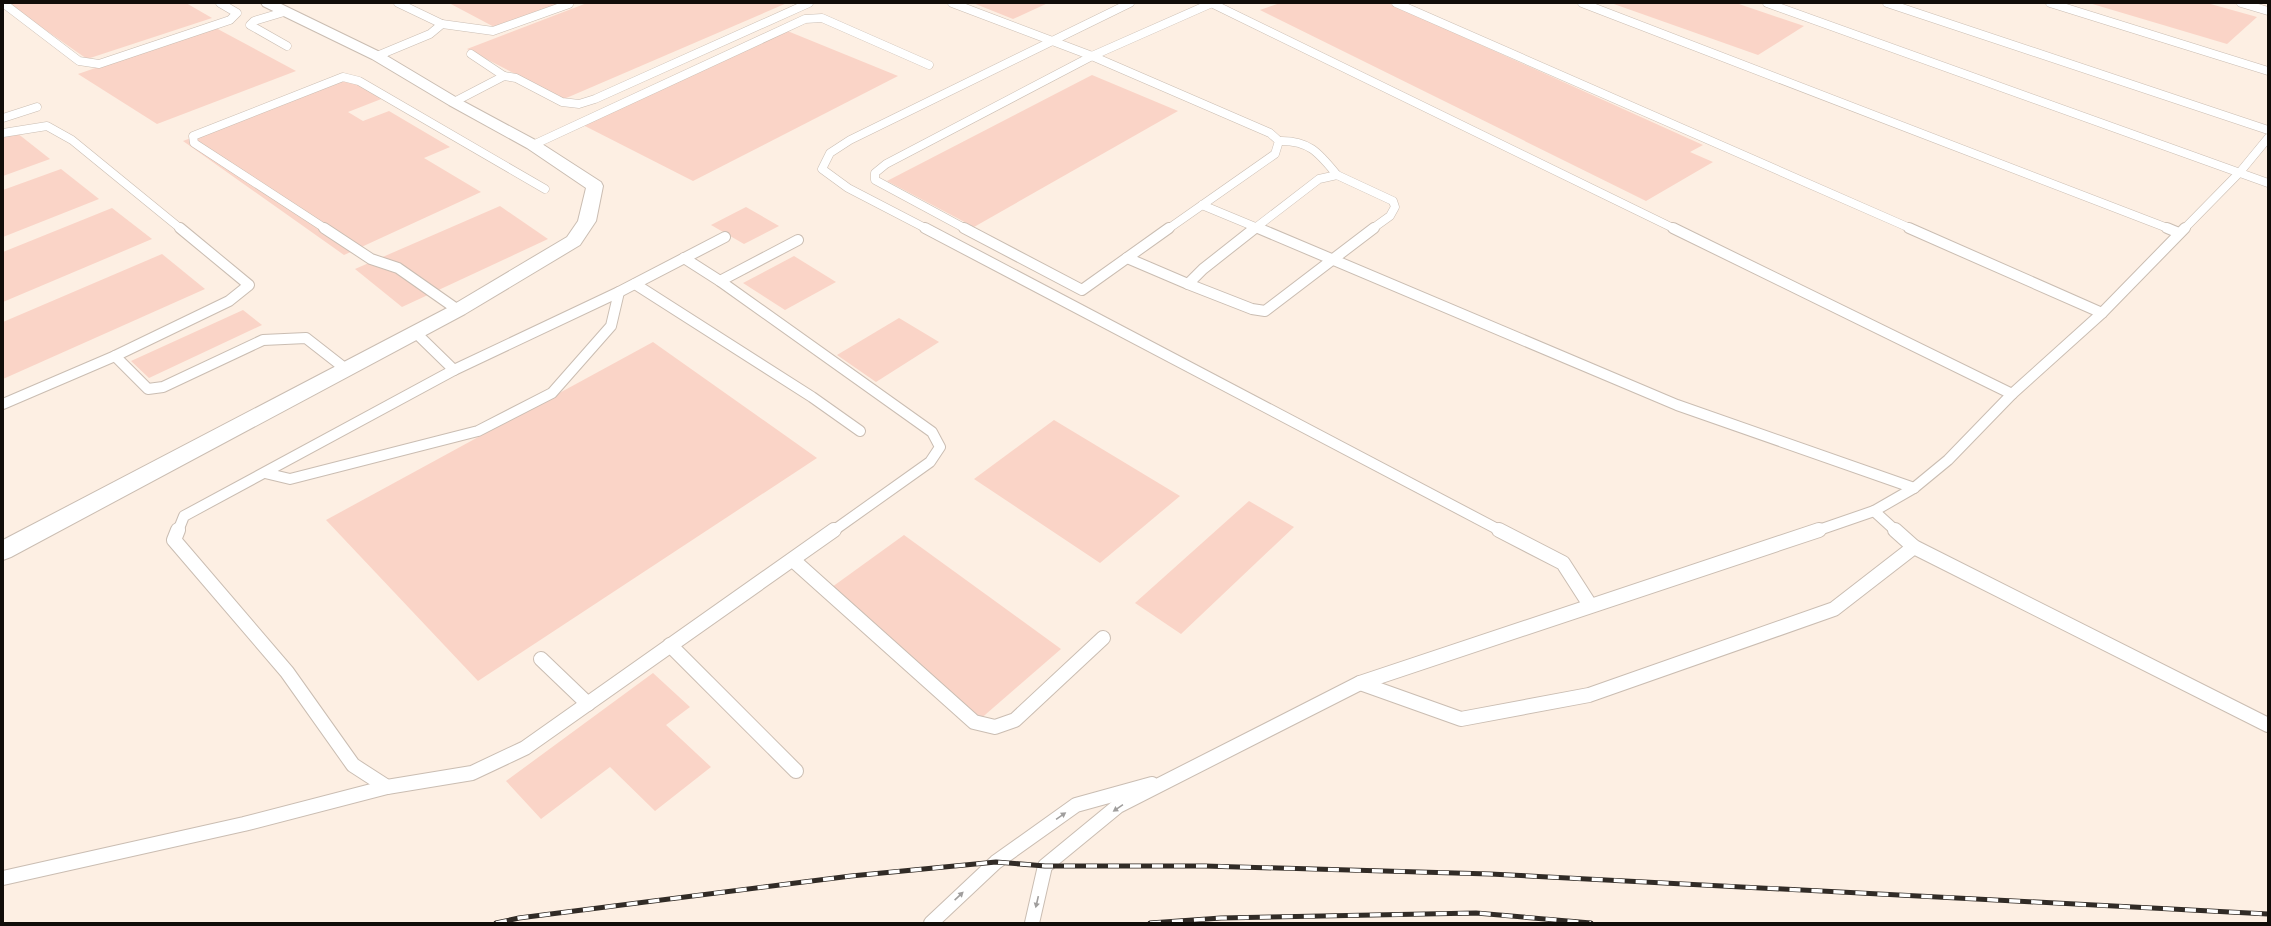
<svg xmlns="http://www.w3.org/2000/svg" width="2271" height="926" viewBox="0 0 2271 926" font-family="'Nunito Sans',sans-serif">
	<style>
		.building { fill: #fad4c7 }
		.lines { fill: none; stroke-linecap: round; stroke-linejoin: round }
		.service-far2-casing { stroke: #cabdb2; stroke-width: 9 }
		.service-far1-casing { stroke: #cabdb2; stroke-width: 12 }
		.service-casing { stroke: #cabdb2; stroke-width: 16 }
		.minor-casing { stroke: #cabdb2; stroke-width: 2 }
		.service-far2 { stroke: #fff; stroke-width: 8 }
		.service-far1 { stroke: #fff; stroke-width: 10 }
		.service { stroke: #fff; stroke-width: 14 }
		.minor { fill: #fff; fill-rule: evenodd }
		.rail-casing { stroke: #312b26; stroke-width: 5 }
		.rail { stroke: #fff; stroke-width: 3.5; stroke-dasharray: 11; stroke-linecap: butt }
		.oneway { fill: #a09e9d }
	</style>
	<rect width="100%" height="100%" fill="#fdefe3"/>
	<g class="building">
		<polygon points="7,3 186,3 212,18 87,59"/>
		<polygon points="449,3 567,3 498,29"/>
		<polygon points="587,3 787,3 564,99 467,49"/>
		<polygon points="973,3 1048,3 1013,19"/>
		<polygon points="1280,3 1388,3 1703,145 1690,152 1713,162 1646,201 1260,10"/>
		<polygon points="1611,3 1736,3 1804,26 1758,55"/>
		<polygon points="2089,3 2207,3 2257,17 2227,44"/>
		<polygon points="214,27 296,71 157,124 78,74"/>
		<polygon points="785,30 898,76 693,181 579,123"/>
		<polygon points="1092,75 1178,111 974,227 887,181"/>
		<polygon points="355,76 389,96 348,112 363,121 389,111 450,147 424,158 481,192 344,255 183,141"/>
		<polygon points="17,133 50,159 3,176 3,138"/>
		<polygon points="61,169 99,199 3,237 3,190"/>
		<polygon points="500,206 548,239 402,307 355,269"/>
		<polygon points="746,207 779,226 744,244 711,225"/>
		<polygon points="112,208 152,239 3,302 3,252"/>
		<polygon points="162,254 205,289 3,379 3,322"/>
		<polygon points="794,256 836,282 785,310 743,283"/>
		<polygon points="243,310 262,325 149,378 131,361"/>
		<polygon points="899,318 939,342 876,382 837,355"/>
		<polygon points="653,342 817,458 478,681 326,520"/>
		<polygon points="1054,420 1180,496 1100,563 974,479"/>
		<polygon points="1249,501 1294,527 1181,634 1135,603"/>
		<polygon points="904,535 1061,649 978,721 821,595"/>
		<polygon points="653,673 690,707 666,725 711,767 655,811 610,767 541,819 506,781"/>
	</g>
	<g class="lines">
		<defs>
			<g id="service-far2">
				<polyline points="3,3 79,61 99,64 230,20 237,13 220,3"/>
				<polyline points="952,3 1092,56"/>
				<polyline points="1211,3 1675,229"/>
				<polyline points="1396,3 1912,229"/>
				<polyline points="1582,3 2170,229"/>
				<polyline points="1767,3 2268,183"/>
				<polyline points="1887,3 2268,130"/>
				<polyline points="2050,3 2268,71"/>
				<polyline points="2241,3 2268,11"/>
				<polyline points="284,12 254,21 250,25 287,46"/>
				<polyline points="442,24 493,31 569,4"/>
				<polyline points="471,54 504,76"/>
				<polyline points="377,56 430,34 442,24 398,3"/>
				<polyline points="1092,56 1270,133 1279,141 1275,154 1168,229"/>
				<polyline points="1092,56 1212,3"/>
				<polyline points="454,102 504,76 516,78 562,102 579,104 595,99 809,3"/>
				<polyline points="3,118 37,107"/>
				<polyline points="3,133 47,126 72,140 181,229"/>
				<path d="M1279,141C1309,140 1319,153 1337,175"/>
				<polyline points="533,145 805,19 822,18 929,65"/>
				<polyline points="1202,205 1260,229"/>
				<polyline points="326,229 194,143 193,136 343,77 359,81 545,189"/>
				<polyline points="927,229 848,188 822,169 830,153 850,140 1130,3"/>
				<polyline points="966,229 875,180 875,173 886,164 1092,56"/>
				<polyline points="1254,229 1319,179 1337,175 1393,201 1395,207 1390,216 1372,229"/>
				<polyline points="2184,229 2240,172 2268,138"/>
			</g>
			<g id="service-far1">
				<polyline points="324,228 371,259 398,268 458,310"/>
				<polyline points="925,228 1501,531"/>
				<polyline points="964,228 1082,290 1169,228"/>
				<polyline points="1255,228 1203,269 1188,284 1252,309 1265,311 1374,228"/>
				<polyline points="1258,228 1677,405 1914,488"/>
				<polyline points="1673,228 2012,394"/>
				<polyline points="1909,228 2102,313"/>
				<polyline points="2167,228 2179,233"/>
				<polyline points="684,258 720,281 932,432 940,447 930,462 833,531"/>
				<polyline points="1127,258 1188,284"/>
				<polyline points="720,281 798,240"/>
				<polyline points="635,284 812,397 860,431"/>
				<polyline points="115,356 148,389 163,387 263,340 306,338 347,370"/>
				<polyline points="454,370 619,292 725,237"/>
				<polyline points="3,404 115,356 229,301 249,285 180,228"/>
				<polyline points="265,473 290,479 478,431 552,393 611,326 619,292"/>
				<polyline points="1874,511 1896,531"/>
				<polyline points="178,531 184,516 454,370 416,333"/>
				<polyline points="1816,531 1874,511 1914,488 1948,460 2012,394 2102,313 2185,228"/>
			</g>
			<g id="service">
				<polyline points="178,530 174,540 287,672 353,765 387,787 472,773 525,748 834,530"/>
				<polyline points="1499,530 1563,563 1590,605"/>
				<polyline points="1895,530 1914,547 2268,725"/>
				<polyline points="793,560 974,722 995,727 1015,720 1103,638"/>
				<polyline points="670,645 796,771"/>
				<polyline points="541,659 588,704"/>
				<polyline points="1360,683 1461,719 1589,695 1834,609 1914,547"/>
				<polyline points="3,878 244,824 387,787"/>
				<polyline points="931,923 996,862 1076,805 1152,784"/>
				<polyline points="1032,923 1045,866 1118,806 1360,683 1819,530"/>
			</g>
			<polygon id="minor" points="261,3 279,3 382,53 459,99 539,142 601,182 603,186 596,221 580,245 465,314 11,557 3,560 3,540 451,306 567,237 578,221 586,188 527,148 449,105 372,59 263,6"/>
		</defs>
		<use href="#service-far2" class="service-far2-casing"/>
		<use href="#service-far1" class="service-far1-casing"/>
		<use href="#service" class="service-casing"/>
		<use href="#minor" class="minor-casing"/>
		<use href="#service-far2" class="service-far2"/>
		<use href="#service-far1" class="service-far1"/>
		<use href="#service" class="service"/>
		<use href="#minor" class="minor"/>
		<defs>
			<g id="rail">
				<polyline points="496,923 519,918 851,876 996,862 1045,866 1205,866 1490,874 2268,914"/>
				<polyline points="1150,923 1221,918 1476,913 1591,923"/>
			</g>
		</defs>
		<use href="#rail" class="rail-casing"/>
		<use href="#rail" class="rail"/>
	</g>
	<defs><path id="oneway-solid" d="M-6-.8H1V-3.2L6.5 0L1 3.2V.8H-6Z"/></defs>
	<g class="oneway">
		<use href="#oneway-solid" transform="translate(1118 808) rotate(146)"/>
		<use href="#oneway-solid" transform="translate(1061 816) rotate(-35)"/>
		<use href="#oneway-solid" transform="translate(959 896) rotate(-43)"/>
		<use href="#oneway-solid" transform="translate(1037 902) rotate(103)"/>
	</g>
	<rect width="2271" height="926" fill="none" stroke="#110d09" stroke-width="8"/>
</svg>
